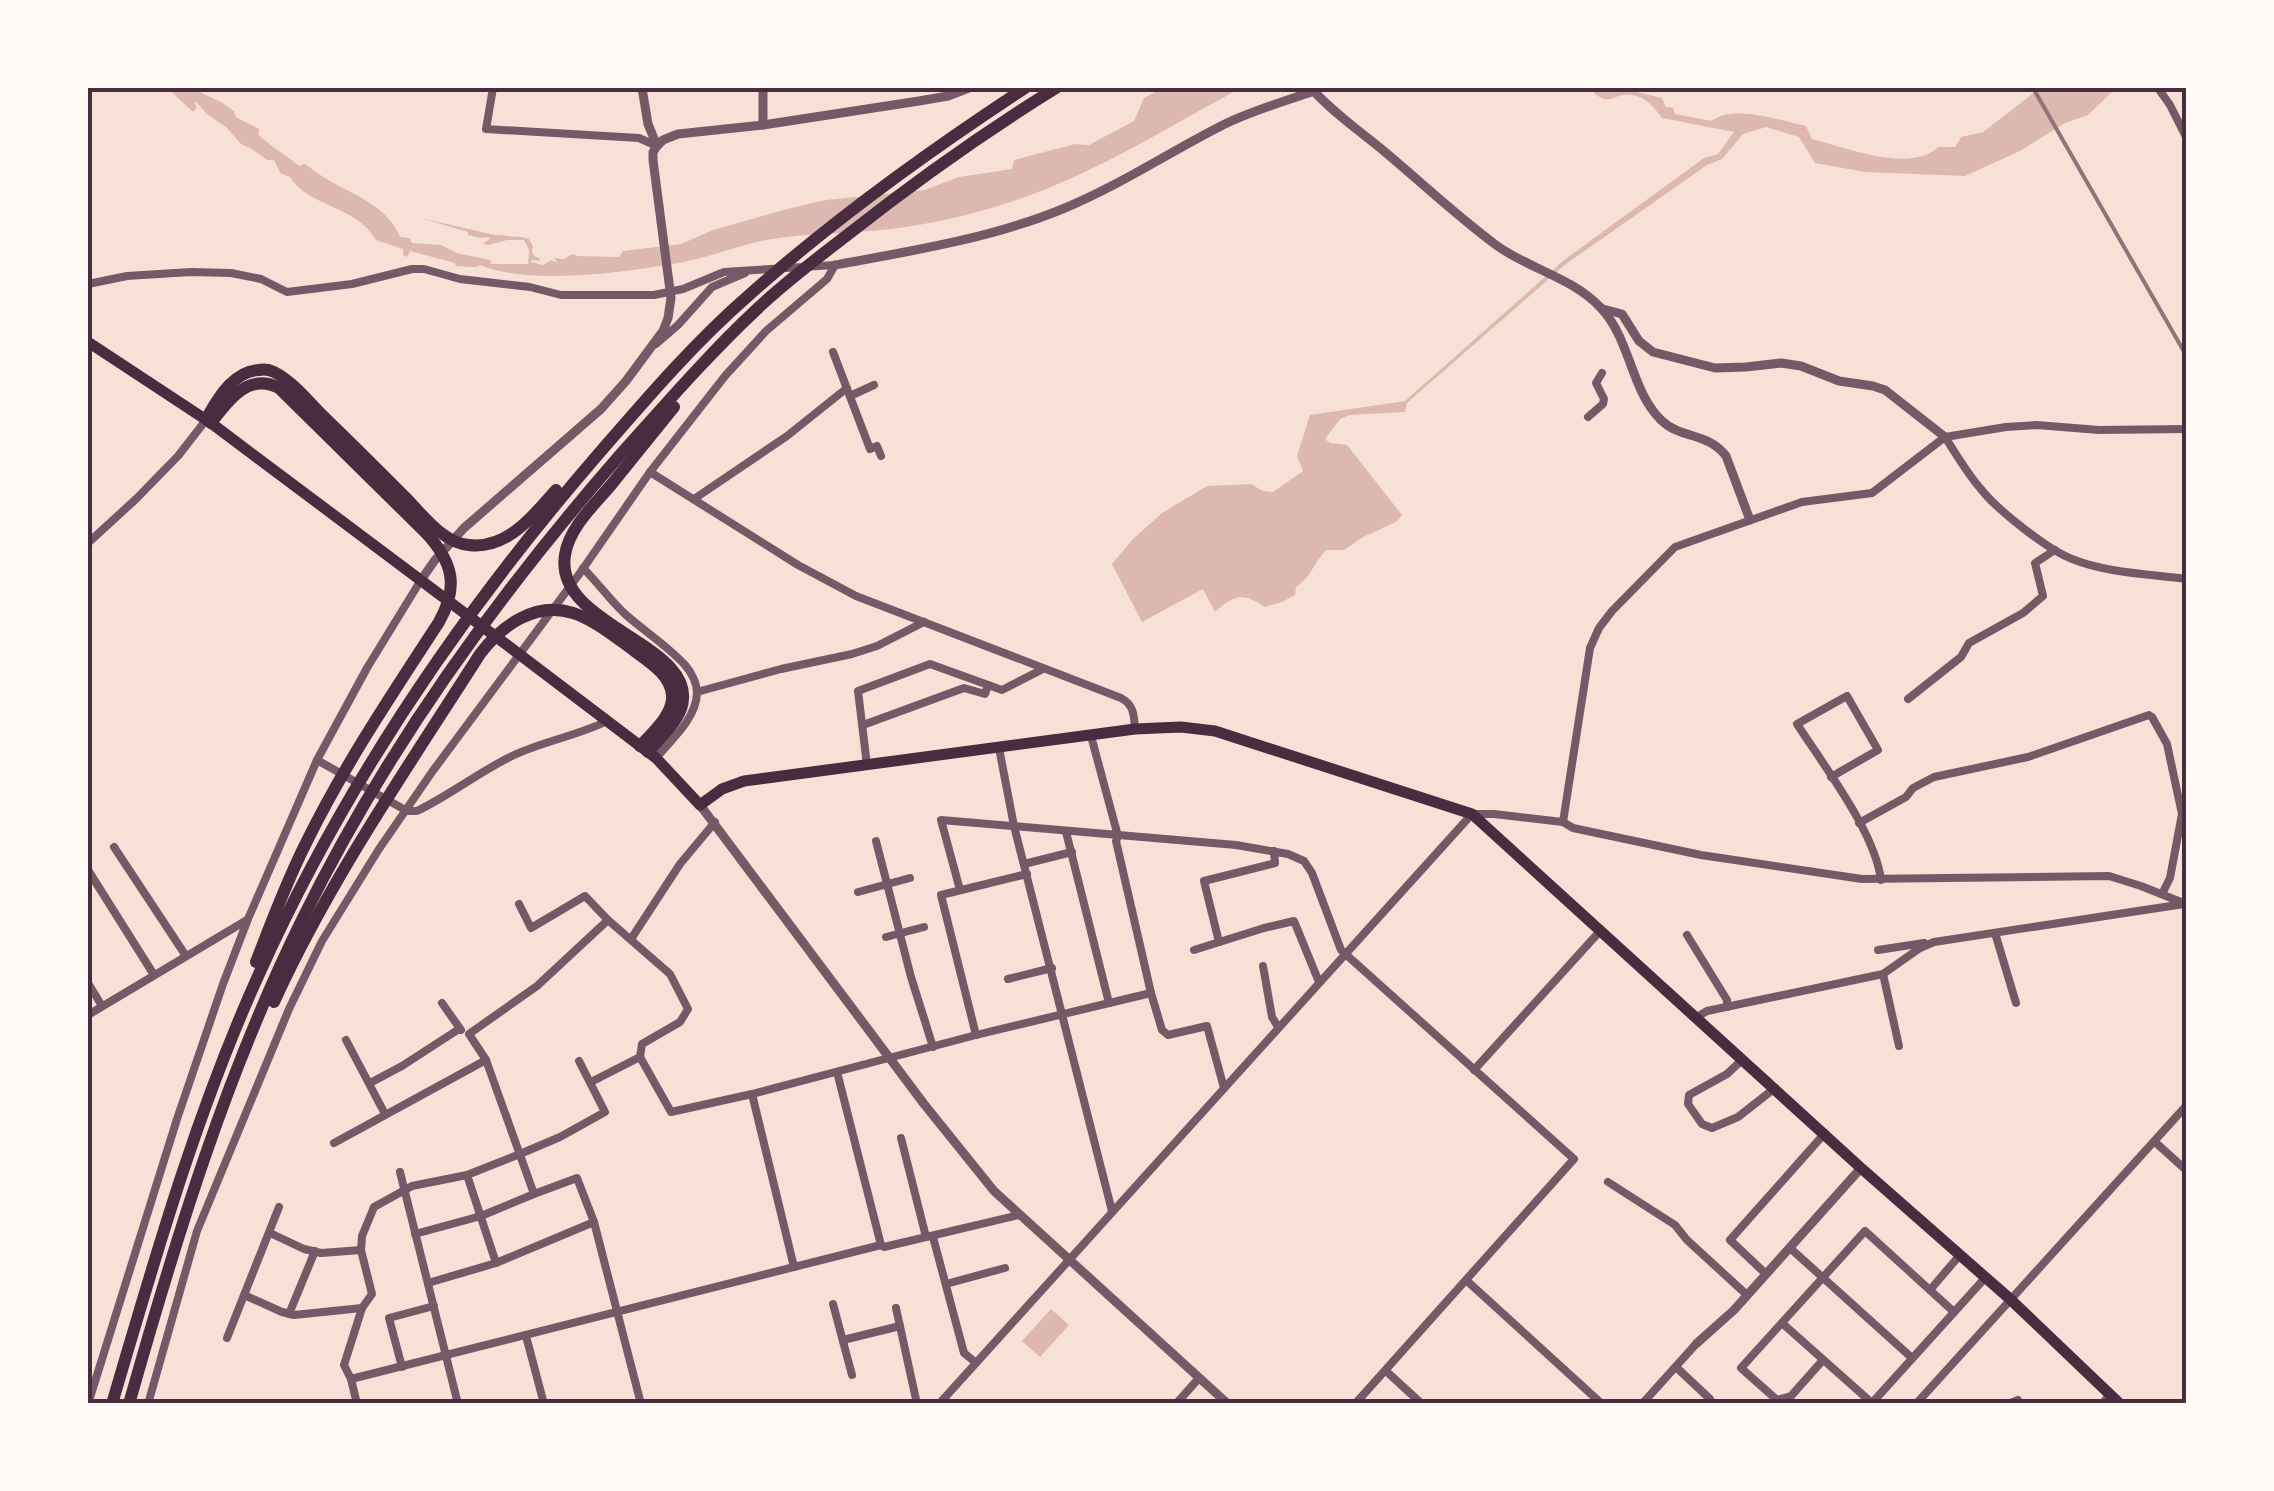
<svg xmlns="http://www.w3.org/2000/svg" width="2274" height="1491" viewBox="0 0 2274 1491" font-family="Figtree,sans-serif">
	<style>
		.water { fill: #dcb8b0 }
		.lines { fill: none; stroke-linecap: round; stroke-linejoin: round }
		.minor { stroke: #755966; stroke-width: 8 }
		.tertiary { stroke: #755966; stroke-width: 9 }
		.primary { stroke: #4a2c40; stroke-width: 11 }
		.motorway { stroke: #4a2c40; stroke-width: 12 }
		.rail { stroke: #8f747c; stroke-width: 4 }
		.neatline { fill: none; stroke: #4a2c40; stroke-width: 4 }
	</style>
	<rect width="100%" height="100%" fill="#f7e1d7"/>
	<g class="water">
		<path d="M167,88H184L194,92L195,90L221,102L234,111L236,117L259,129L258,134C269,146 287,155 299,166L305,164C314,170 322,177 332,182C357,196 389,208 400,237L410,238L412,243L441,245L457,253L490,260L491,264H528L529,250L524,240H507L488,245L483,243L490,239L488,237L481,238L468,235V232L421,218L495,235L522,237L529,239L533,246L532,251L534,256L539,258L540,261L532,260L531,262L543,265L551,260L558,263L554,258L564,259L572,254L578,256L619,257L623,251L681,244L713,230L787,209L826,200L925,190L959,177L1012,169L1014,160L1075,144L1089,145L1134,121L1144,98L1163,88H1241C1177,122 1114,162 1046,189C997,209 945,222 892,229C855,233 816,233 779,238C746,242 715,256 683,262C630,272 529,286 480,265C475,269 462,266 456,266L455,263L410,251L407,257L403,255V249L376,240C355,204 309,208 290,177L280,173L274,160H267L252,149L241,144L226,127L208,115L196,102H194L197,107L194,111H192Z"/>
		<path d="M1588,88H1596L1599,91L1621,88L1662,98L1666,107L1673,108L1675,114L1712,121C1733,104 1781,121 1806,126L1812,139C1845,147 1911,174 1938,147H1955L1961,137L1983,132L2040,88H2116L2088,115L2065,123L2020,151L1965,176L1865,172L1815,163L1799,137L1766,127L1743,134L1722,159L1707,165L1566,264L1407,403L1405,412L1349,415L1340,419L1325,439L1330,443L1347,445L1402,515L1396,522L1363,537L1344,550H1326C1313,564 1312,576 1296,587L1295,595L1282,602L1265,607C1243,592 1234,595 1215,612L1203,589L1142,622L1112,564L1132,540L1162,513L1207,486L1251,484L1263,491L1273,492L1303,471L1297,456L1310,415L1405,401L1564,260L1704,158L1718,154L1734,132L1662,118C1651,102 1638,91 1619,96C1613,98 1608,101 1602,98C1596,96 1593,91 1588,88Z"/>
		<polygon points="1051,1309 1069,1325 1040,1357 1022,1341"/>
	</g>
	<g class="lines">
		<g class="minor">
			<polyline points="493,88 486,129 639,138 657,146"/>
			<polyline points="2158,88 2170,105 2186,137"/>
			<polyline points="88,284 127,276 191,272 231,273 261,279 287,292 352,284 412,269 424,269 460,279 530,287 561,295 654,295 683,289 724,272 835,265"/>
			<polyline points="656,344 678,325 712,287 745,273"/>
			<polyline points="833,352 870,449 877,446 881,456"/>
			<polyline points="850,396 874,385"/>
			<polyline points="1588,417 1603,404 1604,399 1596,383 1602,373"/>
			<path d="M1945,437C1956,454 1967,473 1980,488C1996,509 2048,550 2072,559C2107,573 2149,574 2186,579"/>
			<path d="M650,472L798,565L856,596L1121,698C1134,705 1134,715 1135,729"/>
			<polyline points="694,499 787,436 847,388"/>
			<polyline points="88,543 136,499 178,456 206,420"/>
			<path d="M583,568C598,583 610,600 625,614C644,631 668,646 685,665C691,672 697,683 697,693C696,719 671,740 656,758"/>
			<polyline points="697,692 781,669 852,654 877,646 924,622"/>
			<polyline points="1908,699 1961,657 1969,643 2023,613 2043,596 2035,563 2055,550"/>
			<polyline points="863,725 964,688 985,694 988,685"/>
			<polyline points="1091,736 1118,836 1116,841 1151,993 1162,1030 1168,1035 1207,1026 1224,1088"/>
			<polyline points="999,748 1014,826 1112,1211"/>
			<path d="M317,760L407,811H417C450,795 479,772 512,756C543,741 577,736 607,721"/>
			<polyline points="867,765 858,691 930,664 1002,690 1043,669"/>
			<path d="M1831,777L1878,750L1847,696L1797,724C1824,766 1875,832 1881,880"/>
			<polyline points="1563,822 1590,648 1599,628 1612,611 1675,547 1802,502 1872,493 1945,437 2006,427 2037,425 2099,430 2186,429"/>
			<polyline points="1859,823 1906,797 1913,788 1934,777 2028,757 2149,715 2152,717 2167,744 2182,814 2170,878 2162,894"/>
			<polyline points="1066,832 1109,1003"/>
			<polyline points="876,841 911,977 933,1047"/>
			<polyline points="114,847 186,956"/>
			<polyline points="1024,864 1072,852"/>
			<polyline points="88,870 154,975"/>
			<polyline points="960,890 941,820 1236,845 1288,854 1304,861 1312,873 1341,950 1574,1159 1355,1404"/>
			<polyline points="858,892 910,878"/>
			<polyline points="519,904 531,928 585,896 608,920"/>
			<polyline points="1995,933 2016,1003"/>
			<polyline points="1687,935 1727,1000 1727,1007"/>
			<polyline points="886,937 924,927"/>
			<polyline points="631,939 680,864 715,822"/>
			<polyline points="1219,942 1204,881 1275,863 1274,851"/>
			<polyline points="1194,950 1264,928 1294,921 1319,982"/>
			<polyline points="1878,950 1924,943"/>
			<polyline points="1263,966 1272,1017 1278,1027"/>
			<polyline points="1883,974 1899,1046"/>
			<polyline points="1008,979 1052,968"/>
			<polyline points="88,983 102,1006"/>
			<polyline points="442,1003 461,1030"/>
			<polyline points="88,1015 247,920"/>
			<polyline points="1697,1017 1707,1011 1883,974 1920,948 1934,942 2184,904"/>
			<polyline points="976,1035 941,895 1027,874"/>
			<polyline points="346,1040 385,1114"/>
			<polyline points="640,1057 642,1044 680,1022 688,1009 670,974 608,920 537,986 469,1034 486,1060 534,1194 577,1178 594,1222 641,1404"/>
			<polyline points="1743,1059 1727,1074 1689,1095 1688,1104 1702,1124 1712,1128 1738,1117 1775,1088"/>
			<polyline points="1474,1070 1601,930"/>
			<polyline points="837,1072 881,1245"/>
			<polyline points="591,1082 640,1057 671,1112 752,1094 976,1035 1151,993"/>
			<polyline points="370,1083 402,1066 459,1029"/>
			<polyline points="752,1094 794,1267"/>
			<polyline points="901,1138 926,1237"/>
			<polyline points="2155,1142 2186,1170"/>
			<polyline points="334,1143 486,1060"/>
			<polyline points="400,1172 458,1404"/>
			<polyline points="467,1175 496,1263"/>
			<polyline points="1608,1182 1675,1225 1687,1240 1747,1295"/>
			<polyline points="270,1233 304,1249 321,1253 361,1250"/>
			<polyline points="415,1234 481,1216 534,1194"/>
			<polyline points="933,1237 964,1353 975,1362"/>
			<polyline points="1790,1248 1912,1358"/>
			<polyline points="1766,1274 1730,1240 1825,1133"/>
			<polyline points="1466,1280 1602,1404"/>
			<polyline points="428,1283 496,1263 594,1222"/>
			<polyline points="946,1284 1005,1268"/>
			<polyline points="1930,1290 1959,1256"/>
			<polyline points="244,1295 282,1312 294,1315 362,1308"/>
			<polyline points="833,1304 852,1375"/>
			<polyline points="896,1308 917,1404"/>
			<polyline points="289,1314 315,1251"/>
			<polyline points="1782,1323 1872,1403 1985,1278"/>
			<polyline points="526,1336 544,1404"/>
			<polyline points="227,1338 279,1207"/>
			<polyline points="843,1340 900,1326"/>
			<polyline points="1823,1360 1791,1396 1777,1400 1741,1368 1865,1231 1954,1312"/>
			<polyline points="402,1367 389,1318 434,1306"/>
			<polyline points="1676,1367 1710,1399"/>
			<polyline points="1386,1371 1422,1404"/>
			<polyline points="351,1379 881,1245 884,1247 1019,1215"/>
			<polyline points="88,1404 177,1119 223,984 248,919 317,760 367,668 421,580"/>
			<polyline points="148,1404 197,1231 289,1009 322,941 379,849 432,772 580,573 650,472 725,376 766,331 827,279 835,265"/>
			<polyline points="357,1404 351,1379 344,1365 362,1308 372,1294 361,1250 362,1236 374,1207 412,1186 467,1175 520,1154 560,1137 605,1112 579,1061"/>
			<polyline points="939,1404 1472,814 1494,814 1563,822 1573,828 1701,855 1862,879 2109,876 2141,886 2186,904"/>
			<polyline points="1176,1404 1199,1378"/>
			<polyline points="1642,1404 1696,1344"/>
			<polyline points="1916,1404 2186,1106"/>
			<polyline points="2008,1404 2018,1400"/>
			<polyline points="2099,1404 2104,1402 2110,1394"/>
		</g>
		<g class="tertiary">
			<polyline points="642,88 648,124 657,146"/>
			<polyline points="763,88 763,125"/>
			<path d="M1311,88C1332,112 1361,132 1385,152C1422,183 1458,217 1496,245C1529,269 1571,277 1600,307C1631,339 1630,389 1661,420C1680,439 1708,432 1726,456L1750,520"/>
			<path d="M835,265C912,251 993,238 1065,208C1120,185 1168,153 1221,126C1250,111 1283,102 1314,91"/>
			<polyline points="1603,309 1622,314 1639,341 1653,352 1715,368 1746,367 1781,363 1801,366 1839,381 1873,386 1885,390 1945,437"/>
			<polyline points="421,580 435,560 464,528 601,409 626,381 663,331 668,318 671,298 653,160 653,152 657,146 663,140 678,134 763,125 919,101 948,96 969,88"/>
			<polyline points="700,805 924,1104 994,1191 1228,1404"/>
			<polyline points="1696,1344 1734,1310 1861,1168"/>
		</g>
		<polyline class="primary" points="88,342 211,423 507,645 656,758 700,805 722,789 744,781 1135,729 1181,727 1215,731 1472,814 1861,1168 2010,1299 2120,1404"/>
		<g class="motorway">
			<path d="M209,414C220,395 235,371 259,370C264,369 270,370 274,372C292,381 307,400 320,413C350,442 379,471 408,500C424,517 444,543 469,545C507,550 534,515 556,490"/>
			<path d="M211,423C228,401 248,372 279,388L426,533C453,562 459,587 439,622C392,694 345,764 307,841C287,880 272,921 256,962"/>
			<path d="M648,752C659,739 675,725 681,709C703,644 553,627 565,555C569,528 594,505 611,485C632,459 653,433 674,407"/>
			<path d="M274,1002C330,879 408,767 480,654C501,626 535,601 573,613C593,619 615,637 632,649C647,661 670,673 672,695C674,714 652,733 640,746"/>
			<path d="M112,1404C155,1258 196,1113 259,974C345,783 463,610 601,451C647,398 694,343 748,296C834,219 929,151 1025,88"/>
			<path d="M129,1404C176,1238 226,1074 302,920C385,750 496,597 620,455C664,406 708,355 756,310C784,283 815,260 846,236C913,183 983,133 1056,88"/>
		</g>
		<polyline class="rail" points="2033,88 2186,355"/>
	</g>
	<rect width="2274" height="1491" fill="none" stroke="#fffaf5" stroke-width="180"/>
	<rect x="90" y="90" width="2094" height="1311" class="neatline"/>
</svg>
